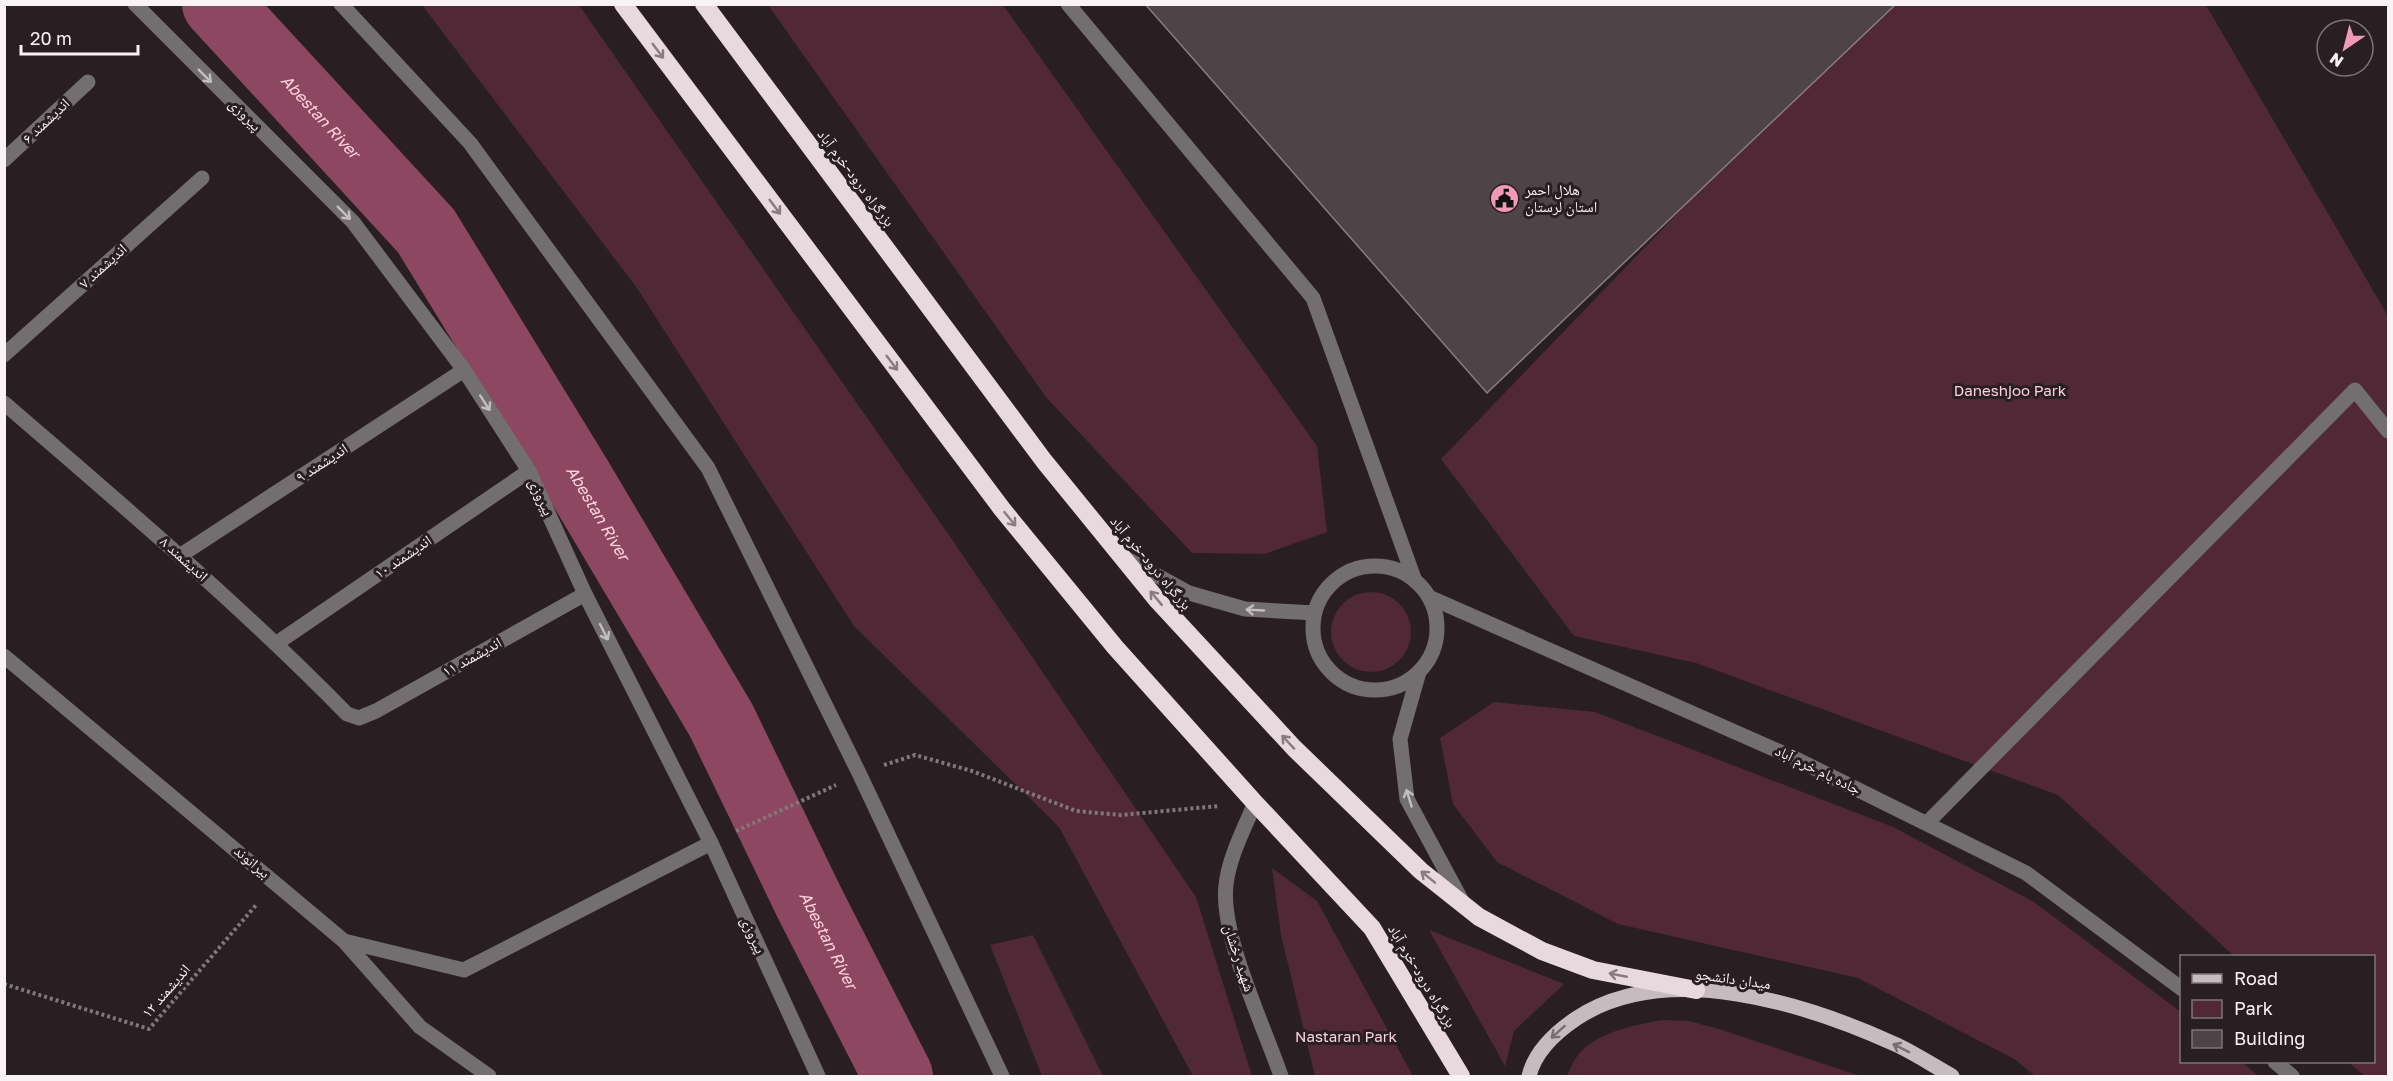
<svg xmlns="http://www.w3.org/2000/svg" width="2393" height="1081" viewBox="0 0 2393 1081" font-family="'Golos Text','Noto Naskh Arabic',sans-serif">
	<style>
		.green { fill: #502836 }
		.lines { fill: none; stroke-linecap: round; stroke-linejoin: round }
		.river { stroke: #8e4761; stroke-width: 70 }
		.building { fill: #4e4447; stroke: #897d80; stroke-width: 1.5 }
		.path { stroke: #81787b; stroke-width: 4; stroke-dasharray: 3 3; stroke-linecap: butt }
		.minor { stroke: #736e6f; stroke-width: 15 }
		.major { stroke: #c6bbbe; stroke-width: 15 }
		.highway { stroke: #e7d9dd; stroke-width: 18 }
		.oneway { stroke: #887c80 }
		.oneway2 { stroke: #c4bebf }
		.oneway3 { stroke: #786d70 }
		.labels { text-anchor: middle; stroke-width: 6; stroke-linejoin: round; paint-order: stroke }
		.street-label { font-size: 15px; fill: #faf3f5; stroke: #291f22 }
		.poi-label { font-size: 15px; fill: #faf3f5; stroke: #291f22; text-anchor: start }
		.park-label { font-size: 15px; fill: #fcd0de; stroke: #291f22 }
		.water-label { font-size: 16px; font-style: italic; fill: #ffd3e0; stroke: #291f22 }
	</style>
	<rect width="100%" height="100%" fill="#291f22"/>
	<g class="green">
		<polygon points="2202,4 2207,7 2388,316 2388,1076 2365,1076 2348,1062 2374,1062 2374,956 2234,956 2058,795 1696,663 1574,636 1441,459 1878,5"/>
		<polygon points="422,5 579,5 951,538 1196,897 1252,1076 1193,1076 1059,827 854,626 637,288"/>
		<polygon points="768,5 1003,5 1317,446 1327,532 1264,554 1192,553 1046,397"/>
		<circle cx="1371" cy="632" r="40"/>
		<polygon points="1494,702 1595,712 1893,827 2034,902 2181,1012 2182,1062 2242,1062 2258,1076 2035,1076 2016,1060 1858,978 1618,924 1497,862 1453,804 1440,738"/>
		<polygon points="1272,868 1317,901 1413,1076 1315,1076 1281,935"/>
		<polygon points="1429,930 1564,984 1514,1031 1505,1066"/>
		<polygon points="1033,935 1103,1076 1042,1076 990,945"/>
		<path d="M1661,1020L1689,1021L1719,1029L1860,1076H1567C1570,1070 1573,1061 1578,1055C1598,1031 1633,1026 1661,1020Z"/>
	</g>
	<g class="lines">
		<path class="river" id="s1" d="M217,4L426,231L578,479L721,720L810,904L898,1076"/>
	</g>
	<polygon class="building" points="1145,4 1896,4 1487,393"/>
	<g class="lines">
		<g class="path">
			<polyline points="884,765 915,755 972,771 1076,811 1121,815 1219,806"/>
			<polyline points="736,831 836,785"/>
			<polyline points="4,984 149,1029 257,904"/>
		</g>
		<g class="minor">
			<polyline points="135,4 353,222 464,370 529,471 585,594 711,843 818,1076"/>
			<polyline points="341,4 470,143 708,468 859,773 1002,1076"/>
			<polyline points="1068,4 1313,298 1415,581"/>
			<polyline points="4,160 88,82"/>
			<polyline points="4,355 202,178"/>
			<path d="M4,403C122,505 238,603 347,714L359,718L376,711L585,594"/>
			<polyline points="181,555 464,370"/>
			<polyline points="1127,559 1189,593 1245,609 1314,613"/>
			<circle cx="1375" cy="628" r="62"/>
			<polyline points="1429,597 1794,758 2026,873 2182,989"/>
			<polyline points="277,643 529,471"/>
			<polyline points="4,656 344,941 420,1027 489,1076"/>
			<polyline points="1419,672 1400,739 1407,799 1463,903"/>
			<path d="M1255,803C1244,829 1229,857 1226,885C1220,935 1264,1026 1281,1076"/>
			<polyline points="1927,823 2355,390 2388,431"/>
			<polyline points="344,941 464,970 711,843"/>
			<polyline points="2275,1062 2292,1076"/>
		</g>
		<path class="major" d="M1529,1076C1535,1051 1556,1032 1577,1018C1668,959 1807,1004 1897,1045C1916,1054 1934,1066 1952,1076"/>
		<g class="highway">
			<polyline points="623,4 1002,509 1115,647 1255,803 1372,928 1461,1076"/>
			<polyline points="704,4 1044,461 1158,601 1294,748 1421,871 1479,917 1542,951 1593,970 1696,990"/>
		</g>
	</g>
	<defs><path id="oneway-shaft" d="M-6 0H5M1.5-3L5.5 0L1.5 3" fill="none" stroke-width="1.6" stroke-linecap="round" stroke-linejoin="round" transform="scale(1.5)"/></defs>
	<g class="oneway">
		<use href="#oneway-shaft" transform="translate(658 51) rotate(53)"/>
		<use href="#oneway-shaft" transform="translate(775 207) rotate(53)"/>
		<use href="#oneway-shaft" transform="translate(892 363) rotate(53)"/>
		<use href="#oneway-shaft" transform="translate(1010 519) rotate(51)"/>
		<use href="#oneway-shaft" transform="translate(1156 598) rotate(-130)"/>
		<use href="#oneway-shaft" transform="translate(1288 742) rotate(-133)"/>
		<use href="#oneway-shaft" transform="translate(1428 877) rotate(-141)"/>
		<use href="#oneway-shaft" transform="translate(1618 975) rotate(-169)"/>
	</g>
	<g class="oneway2">
		<use href="#oneway-shaft" transform="translate(205 76) rotate(45)"/>
		<use href="#oneway-shaft" transform="translate(344 213) rotate(45)"/>
		<use href="#oneway-shaft" transform="translate(485 403) rotate(57)"/>
		<use href="#oneway-shaft" transform="translate(1255 610) rotate(-177)"/>
		<use href="#oneway-shaft" transform="translate(604 632) rotate(63)"/>
		<use href="#oneway-shaft" transform="translate(1409 798) rotate(-107)"/>
	</g>
	<g class="oneway3">
		<use href="#oneway-shaft" transform="translate(1558 1032) rotate(138)"/>
		<use href="#oneway-shaft" transform="translate(1901 1048) rotate(-153)"/>
	</g>
	<defs>
		<symbol id="civic-disc" viewBox="-11 -11 22 22"><circle r="9.5" fill="#f09ab7" stroke="#291f22"/><path d="M-.6-6.5H3V-4.5H.6V-3L4-1V1h2V6H-6V1h2V-1L-.6-3ZM-1.2 2.5V6h2.4V2.5Z" fill="#111"/></symbol>
	</defs>
	<g fill-rule="evenodd">
		<use href="#civic-disc" x="1488" y="182" width="33" height="33"/>
	</g>
	<g class="labels">
		<g class="street-label">
			<text transform="translate(245 115) rotate(45)" y="5">پیروزی</text>
			<text transform="translate(46 121) rotate(-43)" y="5">اندیشمند ۶</text>
			<text transform="translate(856 178) rotate(53)" y="5">بزرگراه درود-خرم آباد</text>
			<text transform="translate(103 266) rotate(-42)" y="5">اندیشمند ۷</text>
			<text transform="translate(322 463) rotate(-33)" y="5">اندیشمند ۹</text>
			<text transform="translate(541 497) rotate(65)" y="5">پیروزی</text>
			<text transform="translate(403 557) rotate(-34)" y="5">اندیشمند ۱۰</text>
			<text transform="translate(184 559) rotate(42)" y="5">اندیشمند ۸</text>
			<text transform="translate(1151 563) rotate(50)" y="5">بزرگراه درود-خرم آباد</text>
			<text transform="translate(472 657) rotate(-29)" y="5">اندیشمند ۱۱</text>
			<text transform="translate(1818 770) rotate(26)" y="5">جاده بام خرم آباد</text>
			<text transform="translate(252 862) rotate(40)" y="5">بیرانوند</text>
			<text transform="translate(753 935) rotate(65)" y="5">پیروزی</text>
			<text transform="translate(1239 958) rotate(72)" y="5">شهید رخشان</text>
			<text transform="translate(1422 976) rotate(59)" y="5">بزرگراه درود-خرم آباد</text>
			<text transform="translate(1733 979) rotate(8)" y="5">میدان دانشجو</text>
			<text transform="translate(166 991) rotate(-49)" y="5">اندیشمند ۱۲</text>
		</g>
		<g class="poi-label">
			<text x="1525" y="195">هلال احمر<tspan x="1525" dy="17">استان لرستان</tspan></text>
		</g>
		<g class="park-label">
			<text x="2010" y="396">Daneshjoo Park</text>
			<text x="1346" y="1042">Nastaran Park</text>
		</g>
		<g class="water-label">
			<text dy="6" stroke="none"><textPath href="#s1" startOffset="153">Abestan River</textPath></text>
			<text dy="6" stroke="none"><textPath href="#s1" startOffset="639">Abestan River</textPath></text>
			<text dy="6" stroke="none"><textPath href="#s1" startOffset="1125">Abestan River</textPath></text>
		</g>
	</g>
	<rect width="2393" height="1081" fill="none" stroke="#faf3f5" stroke-width="12"/>
	<rect x="2180" y="955" width="195" height="108" fill="#291f22" stroke="#7d7476" stroke-width="1.5"/>
	<rect x="2192" y="974" width="30" height="9" fill="#c6bbbe" stroke="#7d7476" stroke-width="1.5"/>
	<text x="2234" y="985" font-size="18" fill="#faf3f5">Road</text>
	<rect x="2192" y="1000" width="30" height="18" fill="#502836" stroke="#7d7476" stroke-width="1.5"/>
	<text x="2234" y="1015" font-size="18" fill="#faf3f5">Park</text>
	<rect x="2192" y="1030" width="30" height="18" fill="#4e4447" stroke="#7d7476" stroke-width="1.5"/>
	<text x="2234" y="1045" font-size="18" fill="#faf3f5">Building</text>
	<g transform="translate(2345 48) rotate(215)"><circle r="28" fill="#291f22" stroke="#7d7476" stroke-width="1.5"/>
	<path d="M0-4.5L10 22L0 15L-10 22Z" fill="#f09ab7"/>
	<text y="-9" font-size="16" font-weight="bold" text-anchor="middle" fill="#faf3f5">N</text>
	</g>
	<path d="M21 45v9h117v-9" fill="none" stroke="#faf3f5" stroke-width="3"/>
	<text x="30" y="45" font-size="18" fill="#faf3f5" stroke="#291f22" stroke-width="4.5" paint-order="stroke">20 m</text>
</svg>
